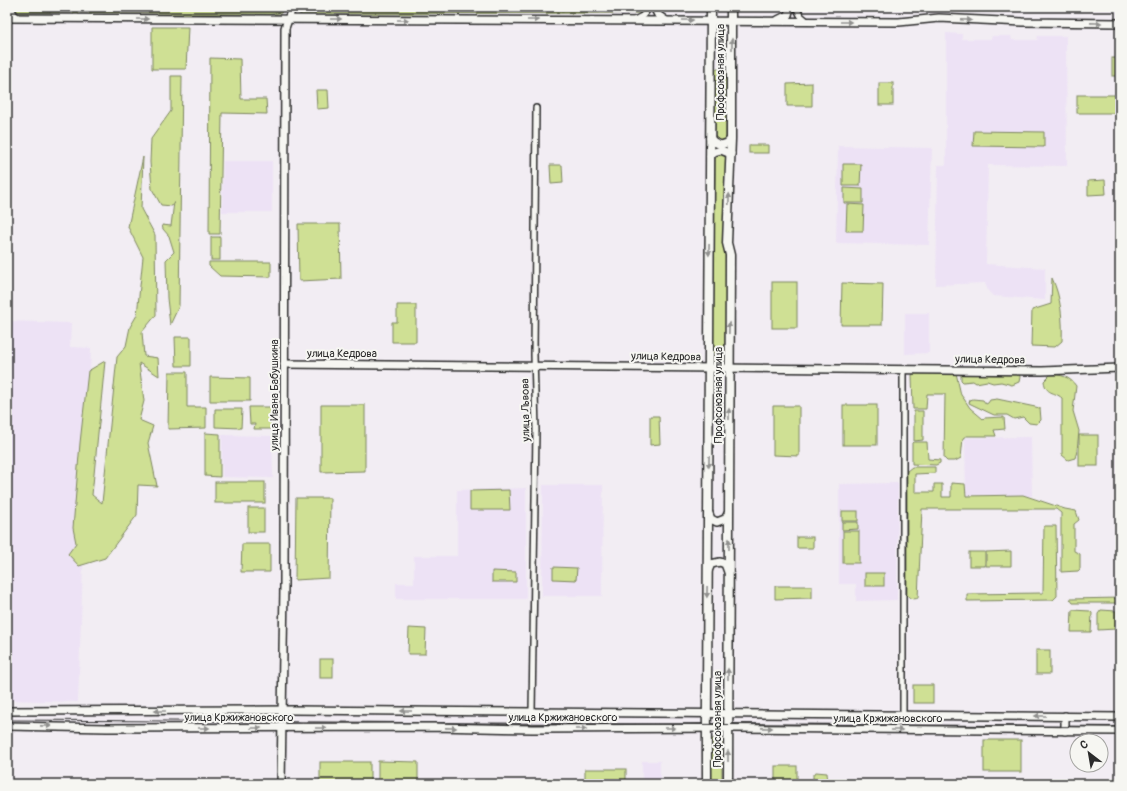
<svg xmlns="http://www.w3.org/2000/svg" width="1127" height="791" viewBox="0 0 1127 791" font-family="Pangolin,sans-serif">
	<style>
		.built { fill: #ede2f5 }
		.green { fill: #cfe094; stroke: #7d8660 }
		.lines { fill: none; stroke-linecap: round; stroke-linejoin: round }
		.street-casing { stroke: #2b2b2b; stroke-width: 8 }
		.secondary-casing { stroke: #2b2b2b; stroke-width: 10 }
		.primary-casing { stroke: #2b2b2b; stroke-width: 11 }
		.street { stroke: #f6f6f2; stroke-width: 5 }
		.secondary { stroke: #f6f6f2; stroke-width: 7 }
		.primary { stroke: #f6f6f2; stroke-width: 8 }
		.tram { stroke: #2b2b2b; stroke-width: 1 }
		.oneway { fill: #90908e }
		.labels { text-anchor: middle; stroke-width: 4; stroke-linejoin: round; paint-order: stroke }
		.street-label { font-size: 11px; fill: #2b2b2b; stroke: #f6f6f2 }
	</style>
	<rect width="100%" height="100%" fill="#f2edf3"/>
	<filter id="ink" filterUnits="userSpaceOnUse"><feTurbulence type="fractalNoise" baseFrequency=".025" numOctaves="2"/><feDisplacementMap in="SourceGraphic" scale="8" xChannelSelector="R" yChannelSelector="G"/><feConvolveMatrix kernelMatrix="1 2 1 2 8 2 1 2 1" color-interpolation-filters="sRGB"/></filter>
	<g filter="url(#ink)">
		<g class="built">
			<polygon points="946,33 962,34 962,39 991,39 992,36 1011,36 1012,40 1037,40 1038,36 1066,36 1067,166 988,165 986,264 1045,268 1045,300 993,296 988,291 985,283 936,285 938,165 946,165"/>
			<polygon points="838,146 932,148 929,245 836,243"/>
			<polygon points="223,161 272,161 272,212 222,212"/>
			<polygon points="905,313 929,313 929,353 905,354"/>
			<polygon points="7,321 71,323 70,347 91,348 78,702 7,700"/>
			<polygon points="222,435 272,436 273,478 222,477"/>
			<polygon points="1031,437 1032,496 966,497 965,438"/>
			<polygon points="898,483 897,600 856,601 856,584 839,584 839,484"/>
			<polygon points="543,485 603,485 602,596 542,596"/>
			<polygon points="526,488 526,599 396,599 396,583 414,583 414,556 457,556 457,490"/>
			<rect x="642" y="761" width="18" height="23"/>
		</g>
		<g class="green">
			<polygon points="17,7 285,7 281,13 270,14 17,12"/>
			<polygon points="295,7 646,7 644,11 638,13 300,14 297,12"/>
			<polygon points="152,27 188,27 186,69 152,69"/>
			<polygon points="210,58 240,59 241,99 266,99 267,114 222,113 220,234 209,234"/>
			<rect x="1112" y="58" width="8" height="18"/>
			<polygon points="715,69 726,69 726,140 723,143 715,139"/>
			<polygon points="171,76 182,76 179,306 170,325 167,298 166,260 174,252 169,236 163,229 162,225 171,226 174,202 172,206 161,205 152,189 150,162 151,139 171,111"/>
			<polygon points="812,83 812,106 787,106 787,84"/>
			<rect x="879" y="83" width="14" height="22"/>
			<polygon points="316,90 328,90 329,108 317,109"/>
			<rect x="1077" y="95" width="43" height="18"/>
			<polygon points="974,131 1044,132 1044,147 973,146"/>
			<rect x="749" y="145" width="19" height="8"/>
			<polygon points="721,154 725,156 727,158 725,357 722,361 714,362 713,360 715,159 717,156"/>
			<polygon points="143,157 141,209 155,235 156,315 142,332 144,356 158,358 159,376 139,363 144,401 139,420 153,426 148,443 157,486 138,485 137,515 105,558 79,566 68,554 76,543 73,528 80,443 88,371 105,361 92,495 102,503 117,357 126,346 130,327 137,315 143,257 128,227"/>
			<polygon points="843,164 861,164 860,186 843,186"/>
			<polygon points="550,165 562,165 563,183 551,184"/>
			<polygon points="1105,180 1106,194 1088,195 1088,181"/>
			<polygon points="844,188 863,189 863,203 844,203"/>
			<polygon points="847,204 864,205 863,231 846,231"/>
			<polygon points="298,224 340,224 341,279 299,281"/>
			<rect x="211" y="237" width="9" height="23"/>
			<polygon points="209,262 271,262 271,277 220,276 209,266"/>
			<path d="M1052,278C1061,297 1063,320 1062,341L1055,347L1031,346L1032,310L1051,304Z"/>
			<rect x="772" y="282" width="25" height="46"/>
			<polygon points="842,283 883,284 882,325 841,325"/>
			<polygon points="397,305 416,305 416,342 392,342 392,322 397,322"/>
			<polygon points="175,337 191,337 191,366 176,366"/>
			<polygon points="169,372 187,372 187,407 206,407 206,428 168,429"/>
			<polygon points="915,373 956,373 961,395 964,399 970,408 983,419 984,418 1004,417 1005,429 994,430 996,436 966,436 963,438 961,458 955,461 947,461 944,458 945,394 927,394 926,409 913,409 912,375"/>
			<polygon points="964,373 1014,373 1019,374 1020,377 1019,382 1012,385 1001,382 993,383 987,381 976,383 973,381 963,382 961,380 961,375"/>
			<path d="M1050,375C1061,374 1070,377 1076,386L1073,411L1079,431L1077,451L1075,458L1068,460L1062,455V398C1054,391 1046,395 1044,381Z"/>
			<polygon points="210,377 250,378 250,401 210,401"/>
			<polygon points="973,399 983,400 986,404 988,403 990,400 997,399 1040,408 1041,420 1037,424 1029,423 1023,417 1014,419 1007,415 994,415 971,404 969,403 970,400"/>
			<polygon points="321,405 365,405 365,471 321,472"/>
			<rect x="843" y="405" width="34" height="40"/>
			<polygon points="773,406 799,406 799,456 773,455"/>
			<polygon points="249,407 271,407 272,429 254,429 255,424 250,424"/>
			<polygon points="215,409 242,409 241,428 215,427"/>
			<polygon points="914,411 923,411 923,440 914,441"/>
			<polygon points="650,416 659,416 660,444 650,445"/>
			<polygon points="205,433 220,434 220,477 205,476"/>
			<rect x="1079" y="435" width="19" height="31"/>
			<polygon points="913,442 927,442 928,459 940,460 940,463 936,465 912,464 912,443"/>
			<path d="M912,467H935V473L915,474V492H934V484H942V497H951V483L965,484L966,496L1023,495L1065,509L1076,511L1079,520L1074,524V551L1080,554V569L1078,571L1061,572V513L1056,509H922L918,598C914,600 909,598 907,595V471Z"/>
			<rect x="215" y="482" width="50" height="21"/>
			<polygon points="509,490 510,510 470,510 470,491"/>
			<polygon points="296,498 330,498 329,578 295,580"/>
			<rect x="248" y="508" width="16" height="24"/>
			<rect x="842" y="511" width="16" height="10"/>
			<polygon points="842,522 858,522 858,529 842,530"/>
			<polygon points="1044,526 1056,526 1057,596 1053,600 967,601 967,594 1043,593"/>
			<rect x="843" y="531" width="16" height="32"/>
			<rect x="797" y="537" width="16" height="11"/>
			<polygon points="242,544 270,544 270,572 241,572"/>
			<polygon points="1011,551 1011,566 986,566 986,552"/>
			<rect x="969" y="552" width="16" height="14"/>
			<polygon points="553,567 577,568 576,580 553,579"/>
			<polygon points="492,571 516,572 516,582 492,582"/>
			<rect x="865" y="573" width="19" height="13"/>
			<polygon points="775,586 812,586 812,598 775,599"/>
			<polygon points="1120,598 1120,603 1073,603 1070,599"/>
			<polygon points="1072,610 1090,611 1092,613 1091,632 1071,632"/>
			<polygon points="1101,610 1116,611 1116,629 1098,630 1098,614"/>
			<polygon points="409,628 426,629 425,654 408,654"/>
			<rect x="1036" y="650" width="14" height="24"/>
			<rect x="320" y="659" width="13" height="19"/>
			<rect x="913" y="685" width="20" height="18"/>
			<rect x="711" y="739" width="11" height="45"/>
			<rect x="984" y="740" width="37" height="32"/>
			<polygon points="378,761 418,762 418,784 378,784"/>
			<rect x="320" y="762" width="50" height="22"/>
			<rect x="775" y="766" width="22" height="18"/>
			<rect x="585" y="769" width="41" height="15"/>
			<polygon points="816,772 827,773 828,784 813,784 813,774"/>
		</g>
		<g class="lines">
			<defs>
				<g id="street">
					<polyline points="11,7 14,14 19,18"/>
					<polyline points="796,7 800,15 807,21"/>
					<path d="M634,20C641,17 646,15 648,7"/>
					<polyline points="532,712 536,430 534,355 536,108"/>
					<polyline points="903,715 903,370"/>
				</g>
				<g id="secondary">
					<polyline points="654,7 658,15 665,20"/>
					<polyline points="7,18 899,22 939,18 1023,22 1120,23"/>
					<polyline points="778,20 788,15 790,7"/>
					<polyline points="710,138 714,142 721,145 727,143 731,139"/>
					<polyline points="710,156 714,152 721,150 731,154"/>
					<polyline points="284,364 1042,371 1120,368"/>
					<polyline points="708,511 711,519 717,522 725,519 729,512"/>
					<polyline points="708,571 711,564 720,562 725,564 728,572"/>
					<polyline points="7,711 292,710 1120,717"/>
					<polyline points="7,726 107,728 434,727 533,729 728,728 1120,731"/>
					<polyline points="1065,731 1065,716"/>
					<polyline points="281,784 284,586 285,28 290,14 291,7"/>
				</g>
				<g id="primary">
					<path d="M707,784C706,525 711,266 711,7"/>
					<polyline points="728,784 730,255 727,243 731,139 731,7"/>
				</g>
			</defs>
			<use href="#street" class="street-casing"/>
			<use href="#secondary" class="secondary-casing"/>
			<use href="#primary" class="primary-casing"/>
			<use href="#street" class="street"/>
			<use href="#secondary" class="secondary"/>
			<use href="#primary" class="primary"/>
			<polyline class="tram" points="7,720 1120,727"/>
		</g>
		<defs><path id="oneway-solid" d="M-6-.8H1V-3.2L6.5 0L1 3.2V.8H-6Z"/></defs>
		<g class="oneway">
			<use href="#oneway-solid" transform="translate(143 19)"/>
			<use href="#oneway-solid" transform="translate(336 19)"/>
			<use href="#oneway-solid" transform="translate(403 20)"/>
			<use href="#oneway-solid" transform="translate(533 20)"/>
			<use href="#oneway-solid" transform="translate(688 20)"/>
			<use href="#oneway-solid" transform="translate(966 20) rotate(3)"/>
			<use href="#oneway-solid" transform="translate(846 22)"/>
			<use href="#oneway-solid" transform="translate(1096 23) rotate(1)"/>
			<use href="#oneway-solid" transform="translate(732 44) rotate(-90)"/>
			<use href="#oneway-solid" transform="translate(729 199) rotate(-88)"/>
			<use href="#oneway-solid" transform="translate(709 250) rotate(91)"/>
			<use href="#oneway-solid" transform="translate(729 328) rotate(-89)"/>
			<use href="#oneway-solid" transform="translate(729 414) rotate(-90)"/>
			<use href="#oneway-solid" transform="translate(709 462) rotate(91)"/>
			<use href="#oneway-solid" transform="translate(729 544) rotate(-90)"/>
			<use href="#oneway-solid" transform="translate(707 592) rotate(91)"/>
			<use href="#oneway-solid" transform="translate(728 674) rotate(-90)"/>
			<use href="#oneway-solid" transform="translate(160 711) rotate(180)"/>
			<use href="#oneway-solid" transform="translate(406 711) rotate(-180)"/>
			<use href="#oneway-solid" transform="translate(1040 716) rotate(-180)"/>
			<use href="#oneway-solid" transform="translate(46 726) rotate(1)"/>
			<use href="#oneway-solid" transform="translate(204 728)"/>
			<use href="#oneway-solid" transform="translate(256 728)"/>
			<use href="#oneway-solid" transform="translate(321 728)"/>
			<use href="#oneway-solid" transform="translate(451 728) rotate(1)"/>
			<use href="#oneway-solid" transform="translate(670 728)"/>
			<use href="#oneway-solid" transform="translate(767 728) rotate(1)"/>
			<use href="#oneway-solid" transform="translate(581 729)"/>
			<use href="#oneway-solid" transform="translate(897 730)"/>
			<use href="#oneway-solid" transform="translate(728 756) rotate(-90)"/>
		</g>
	</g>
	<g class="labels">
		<g class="street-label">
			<text transform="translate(720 72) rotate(-90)" y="4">Профсоюзная улица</text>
			<text x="342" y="357">улица Кедрова</text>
			<text transform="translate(666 356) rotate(1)" y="4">улица Кедрова</text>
			<text transform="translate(990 359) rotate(1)" y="4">улица Кедрова</text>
			<text transform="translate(274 395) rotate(-90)" y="4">улица Ивана Бабушкина</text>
			<text transform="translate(718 395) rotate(-90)" y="4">Профсоюзная улица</text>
			<text transform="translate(525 410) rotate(-91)" y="4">улица Львова</text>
			<text x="239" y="721">улица Кржижановского</text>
			<text x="563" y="721">улица Кржижановского</text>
			<text x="888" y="722">улица Кржижановского</text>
			<text transform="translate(717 719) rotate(-90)" y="4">Профсоюзная улица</text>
		</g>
	</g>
	<rect width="1127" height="791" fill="none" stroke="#f6f6f2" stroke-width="24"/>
	<rect x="12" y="12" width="1103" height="767" fill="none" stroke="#2b2b2b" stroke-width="1.5" filter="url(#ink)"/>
	<g transform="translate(1089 753) rotate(329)"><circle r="19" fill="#f6f6f2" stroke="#a5a5a2"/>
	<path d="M0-3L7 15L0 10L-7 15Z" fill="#2b2b2b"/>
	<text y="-6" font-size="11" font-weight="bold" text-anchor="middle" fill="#2b2b2b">С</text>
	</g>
</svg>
